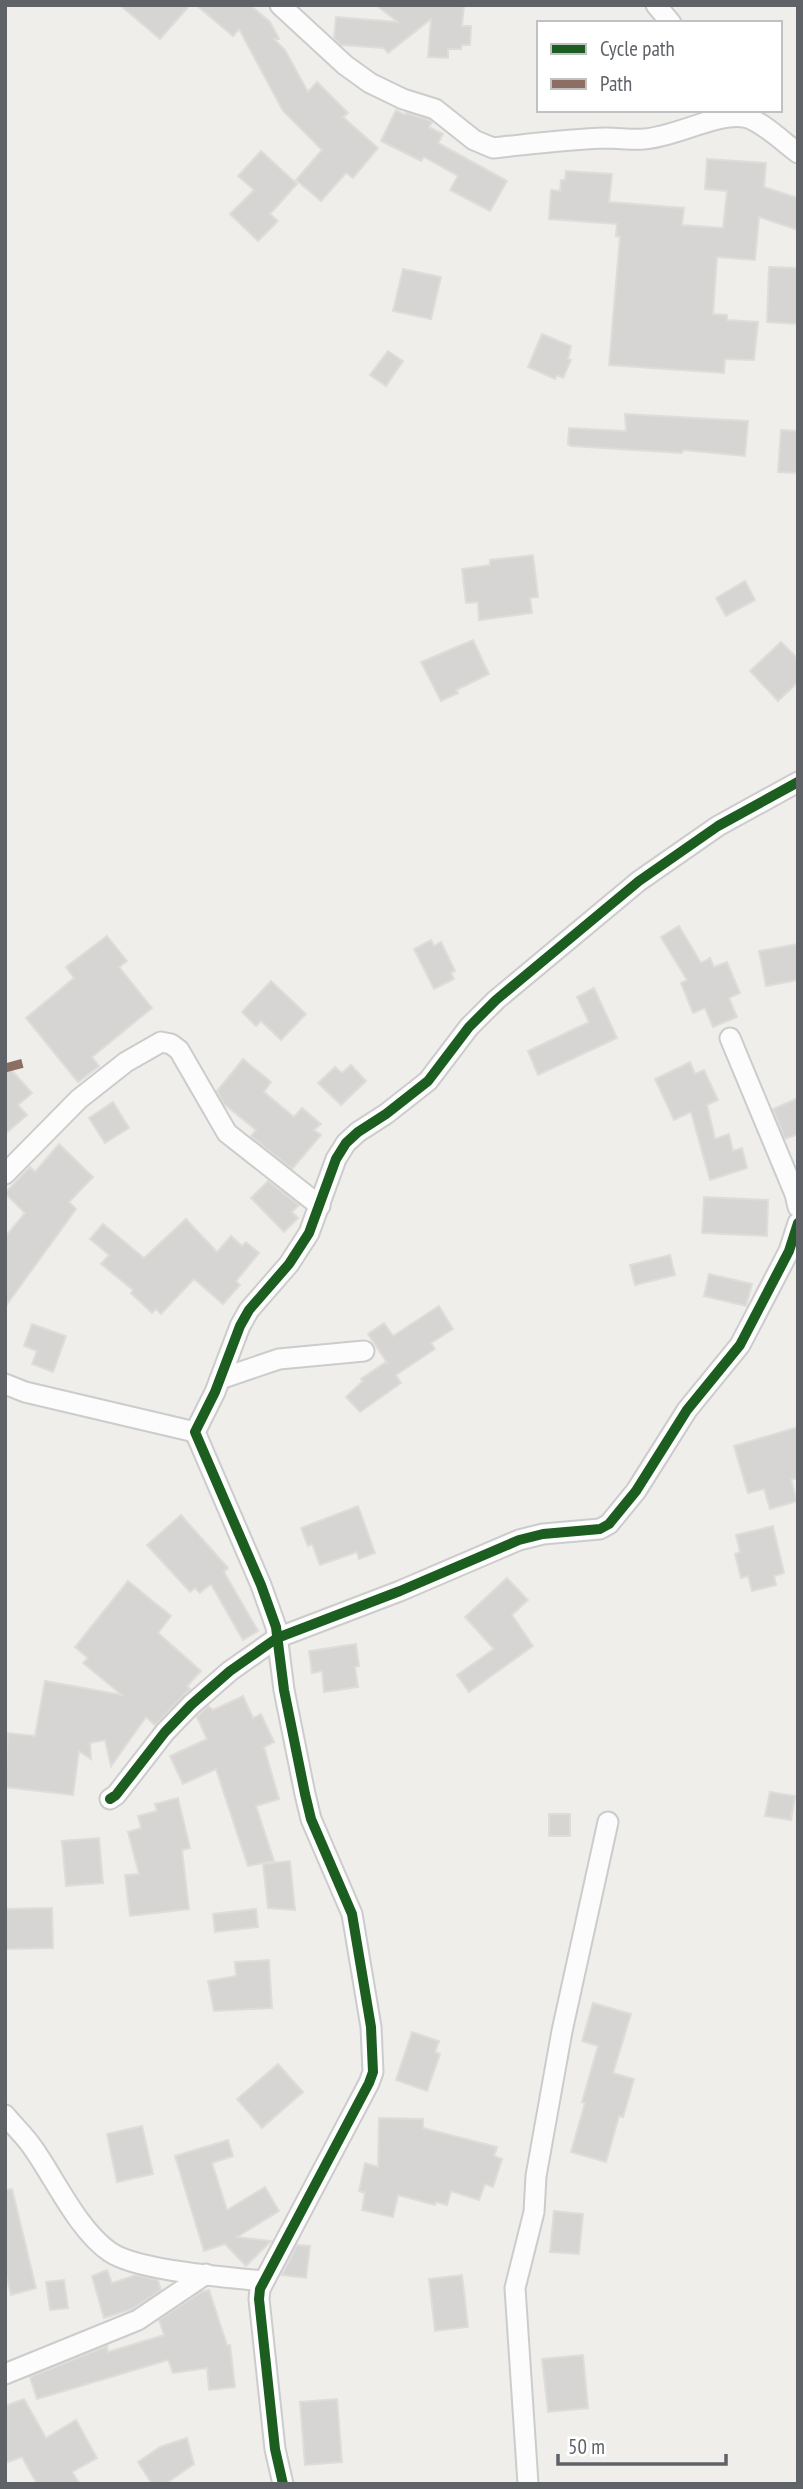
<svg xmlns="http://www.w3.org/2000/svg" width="803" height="2489" viewBox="0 0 803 2489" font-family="'PT Sans Narrow',sans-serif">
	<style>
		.building { fill: #d6d5d3; stroke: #deddd9; stroke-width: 2 }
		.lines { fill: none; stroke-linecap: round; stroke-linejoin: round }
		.street-casing { stroke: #cbcccc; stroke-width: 23 }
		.street { stroke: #fdfcfc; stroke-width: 19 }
		.quiet { stroke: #8d6e63; stroke-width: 9; stroke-dasharray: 18 9; stroke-linecap: butt }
		.cycleway-casing { stroke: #fff; stroke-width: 15 }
		.cycleway { stroke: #1b5e20; stroke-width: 10 }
	</style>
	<rect width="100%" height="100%" fill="#efeeea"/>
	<g class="building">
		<polygon points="120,5 190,5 160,39"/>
		<polygon points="196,5 250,5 270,22 279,39 274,39 285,50 308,92 317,82 348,113 343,117 378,148 353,178 346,173 321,201 296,180 322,150 283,111 239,29 233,36"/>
		<polygon points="376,5 464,5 462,26 471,26 470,45 462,45 461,49 448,49 448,58 428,57 431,19 388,53 384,48 341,45 334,38 336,17 398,22"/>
		<polygon points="396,110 405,115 406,113 429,120 432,122 429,127 443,134 438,143 507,181 490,211 450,190 458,176 424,157 421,161 381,141"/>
		<polygon points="261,151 297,184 270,214 278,221 258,241 230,214 254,190 238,176"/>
		<polygon points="707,159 766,163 764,187 798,198 798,230 759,217 755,260 717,257 713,314 727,315 727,320 758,322 754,360 725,359 724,373 609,365 620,237 616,236 617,224 549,219 551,190 560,191 561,180 565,180 566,171 612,174 609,202 684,208 682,225 723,228 727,191 705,189"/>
		<polygon points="769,267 798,268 797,324 767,322"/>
		<polygon points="403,269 441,277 431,319 393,311"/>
		<polygon points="542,334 571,346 568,359 571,360 563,378 557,375 555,379 528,367"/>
		<polygon points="388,351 403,361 386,386 370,375"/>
		<polygon points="625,414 748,421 745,456 683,450 682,453 571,446 568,444 569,428 626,431"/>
		<polygon points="781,430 798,431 798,473 778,472"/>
		<polygon points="533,555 538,597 530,598 532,613 479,620 478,602 466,603 462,569 490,565 490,560"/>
		<polygon points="745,581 755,600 726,616 716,598"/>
		<polygon points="473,640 489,674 456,690 458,693 441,701 421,662"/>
		<polygon points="781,642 798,659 798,682 778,701 750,671"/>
		<polygon points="679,926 701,963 710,958 714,967 727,962 740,993 729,998 737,1017 713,1027 705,1008 693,1013 681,983 687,980 661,937"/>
		<polygon points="107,936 127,961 119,967 152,1008 92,1057 99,1066 78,1082 26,1018 74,978 66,967"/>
		<polygon points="431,940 434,946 441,942 455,971 451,973 454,979 434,989 414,949"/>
		<polygon points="798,944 798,980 766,986 759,951"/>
		<polygon points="271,981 306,1014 281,1040 261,1021 256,1026 242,1012"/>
		<polygon points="594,988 617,1038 538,1075 528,1051 589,1022 577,997"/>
		<polygon points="243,1059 271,1082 264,1092 294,1117 302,1108 321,1124 314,1130 321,1135 292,1169 251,1136 256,1130 224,1104 217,1091"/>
		<polygon points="690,1062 695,1074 704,1070 718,1100 707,1105 715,1139 729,1134 733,1151 742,1148 747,1168 710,1180 691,1112 674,1120 655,1079"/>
		<polygon points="5,1063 32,1093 18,1105 27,1115 5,1134"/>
		<polygon points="351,1065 366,1081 341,1105 318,1083 335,1067 342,1073"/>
		<polygon points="798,1098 798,1134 785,1139 773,1109"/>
		<polygon points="113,1102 129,1128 105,1143 89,1118"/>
		<polygon points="59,1144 93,1177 69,1202 76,1209 5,1307 5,1237 25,1213 5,1193 30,1167 35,1172"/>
		<polygon points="268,1181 299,1205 292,1212 298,1218 284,1232 251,1198"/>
		<polygon points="704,1197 768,1200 767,1236 702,1233"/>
		<polygon points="186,1219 217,1252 231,1236 242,1246 246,1242 259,1253 236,1281 240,1285 223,1304 194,1279 161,1314 156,1309 152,1313 131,1293 133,1290 101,1264 109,1255 90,1239 103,1224 144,1258"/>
		<polygon points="670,1255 675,1275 635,1285 630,1265"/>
		<polygon points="709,1274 752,1284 746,1306 704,1296"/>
		<polygon points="439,1306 453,1329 431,1343 435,1349 396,1375 401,1383 360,1412 346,1397 363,1381 361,1379 386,1362 388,1364 368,1334 384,1323 393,1336"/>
		<polygon points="32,1324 66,1336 53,1372 32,1364 37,1351 24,1346"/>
		<polygon points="798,1427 798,1478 791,1480 797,1501 770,1509 764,1489 748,1493 734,1446"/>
		<polygon points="358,1506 375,1553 359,1559 357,1552 320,1565 312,1544 308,1546 301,1528"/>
		<polygon points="181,1515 228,1568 224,1572 258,1631 243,1640 211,1584 200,1593 195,1588 190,1592 147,1545"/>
		<polygon points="773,1526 784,1573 774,1576 776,1585 752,1591 748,1576 741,1578 735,1554 740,1552 736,1535"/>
		<polygon points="507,1578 528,1600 512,1615 533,1646 469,1692 457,1675 494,1649 465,1617"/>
		<polygon points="128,1581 171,1616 158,1633 201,1671 187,1686 190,1689 155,1725 146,1717 111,1766 105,1740 90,1743 91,1759 79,1751 73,1795 5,1787 8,1733 35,1736 45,1681 122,1695 83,1663 88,1658 75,1647"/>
		<polygon points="356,1644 359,1666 355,1667 358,1687 324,1692 322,1671 312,1673 309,1651"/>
		<polygon points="243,1696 253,1718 261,1714 274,1742 264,1747 279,1799 256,1806 274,1861 248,1866 216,1769 183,1784 170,1756 207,1739 197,1717 208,1706 213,1710"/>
		<polygon points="770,1792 795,1796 791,1820 765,1816"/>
		<polygon points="178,1798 190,1848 182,1850 189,1909 130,1916 125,1875 139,1874 128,1832 141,1828 138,1816 157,1811 155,1804"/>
		<rect x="549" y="1814" width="21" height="22"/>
		<polygon points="99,1838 103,1883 66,1886 62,1841"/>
		<polygon points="290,1861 295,1910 268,1908 263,1864"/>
		<polygon points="52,1908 53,1948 5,1949 5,1909"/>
		<polygon points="256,1909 258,1927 215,1932 213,1914"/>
		<polygon points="269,1960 272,2008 214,2011 208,1981 236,1976 235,1962"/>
		<polygon points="593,2003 631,2014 613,2073 634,2079 623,2117 619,2116 606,2162 571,2152 585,2103 582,2102 598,2046 582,2041"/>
		<polygon points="412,2032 439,2041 435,2052 440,2054 427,2091 396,2080"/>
		<polygon points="278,2064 303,2092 262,2128 237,2099"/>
		<polygon points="379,2118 423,2119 423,2128 497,2147 494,2156 502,2159 493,2187 485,2184 479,2200 451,2191 447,2205 436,2202 435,2205 398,2195 393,2217 362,2210 365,2193 359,2191 365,2163 378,2167"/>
		<polygon points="142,2126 153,2174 117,2182 107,2134"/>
		<polygon points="228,2140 233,2156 212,2163 227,2210 265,2187 279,2211 237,2237 271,2241 246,2266 225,2244 204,2251 175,2156"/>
		<polygon points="12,2189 36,2288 11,2295 5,2269 5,2190"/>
		<polygon points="554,2211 583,2214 579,2254 550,2252"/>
		<polygon points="297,2245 310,2246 306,2278 282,2275"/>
		<polygon points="107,2270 112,2283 136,2275 158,2280 161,2290 132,2309 104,2318 92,2276"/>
		<polygon points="462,2275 468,2327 435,2331 429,2279"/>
		<polygon points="64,2280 68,2308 50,2310 46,2282"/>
		<polygon points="209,2290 227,2345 230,2345 235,2387 209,2390 207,2368 173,2373 168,2360 37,2399 30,2377 107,2346 108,2352 164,2335 159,2320 201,2292"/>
		<polygon points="583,2355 588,2408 548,2412 542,2359"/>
		<polygon points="24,2399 46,2438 76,2420 97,2458 72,2472 80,2484 37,2484 22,2457 5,2463 5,2406"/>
		<polygon points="337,2399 342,2462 305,2465 300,2402"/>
		<polygon points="187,2438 194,2464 165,2484 152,2484 138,2462 160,2447"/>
	</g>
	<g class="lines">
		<defs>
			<g id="street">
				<path d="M280,5L345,65L370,83L403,99L435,109L474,140L493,148C531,144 568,139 606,138C619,138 632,140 644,139C675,137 716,113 744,117C760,119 784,143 798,153"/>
				<polyline points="656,5 671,23"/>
				<polyline points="730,1038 795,1194 798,1207"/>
				<polyline points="5,1174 79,1099 126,1062 161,1042 171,1044 179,1050 227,1133 320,1206"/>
				<polyline points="220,1379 279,1359 364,1351"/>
				<polyline points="5,1384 25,1392 195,1432"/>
				<polyline points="110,1799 116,1795 165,1732 191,1705 230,1671 277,1638 400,1591 519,1540 543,1534 600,1529 609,1524 636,1491 687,1410 740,1345 789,1251 798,1223"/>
				<path d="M5,2115C14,2126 25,2136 33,2148C55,2179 78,2230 110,2252C138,2271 227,2277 263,2281"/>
				<polyline points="5,2374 138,2320 206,2274"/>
				<polyline points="283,2484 275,2449 259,2299 260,2289 369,2083 373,2072 371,2027 352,1914 311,1819 305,1794 284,1690 276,1627 261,1585 195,1432 215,1392 240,1326 249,1310 289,1264 309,1233 336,1159 346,1143 358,1132 386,1114 428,1081 469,1027 496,1000 639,881 718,826 798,782"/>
				<polyline points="528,2484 515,2288 534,2212 536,2176 562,2031 608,1822"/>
			</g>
		</defs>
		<use href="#street" class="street-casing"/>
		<use href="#street" class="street"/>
		<polyline class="quiet" points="5,1068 31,1061"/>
		<defs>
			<g id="cycleway">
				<polyline points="110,1799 116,1795 165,1732 191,1705 230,1671 277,1638 400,1591 519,1540 543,1534 600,1529 609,1524 636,1491 687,1410 740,1345 789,1251 798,1223"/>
				<polyline points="283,2484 275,2449 259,2299 260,2289 369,2083 373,2072 371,2027 352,1914 311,1819 305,1794 284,1690 276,1627 261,1585 195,1432 215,1392 240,1326 249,1310 289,1264 309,1233 336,1159 346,1143 358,1132 386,1114 428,1081 469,1027 496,1000 639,881 718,826 798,782"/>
			</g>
		</defs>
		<use href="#cycleway" class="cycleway-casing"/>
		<use href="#cycleway" class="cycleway"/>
	</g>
	<rect width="803" height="2489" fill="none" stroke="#5f6368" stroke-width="14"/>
	<rect x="537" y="21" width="245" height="91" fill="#ffffff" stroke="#bfc1c3" stroke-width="2"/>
	<rect x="551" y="44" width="35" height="10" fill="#1b5e20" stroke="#bfc1c3" stroke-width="2"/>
	<text x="600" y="56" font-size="21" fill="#5f6368">Cycle path</text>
	<rect x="551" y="79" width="35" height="10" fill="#8d6e63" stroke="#bfc1c3" stroke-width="2"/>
	<text x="600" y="91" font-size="21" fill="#5f6368">Path</text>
	<path d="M558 2454v10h168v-10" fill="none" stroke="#5f6368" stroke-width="3.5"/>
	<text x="568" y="2454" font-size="21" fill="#5f6368" stroke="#ffffff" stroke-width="5" paint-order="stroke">50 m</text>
</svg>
